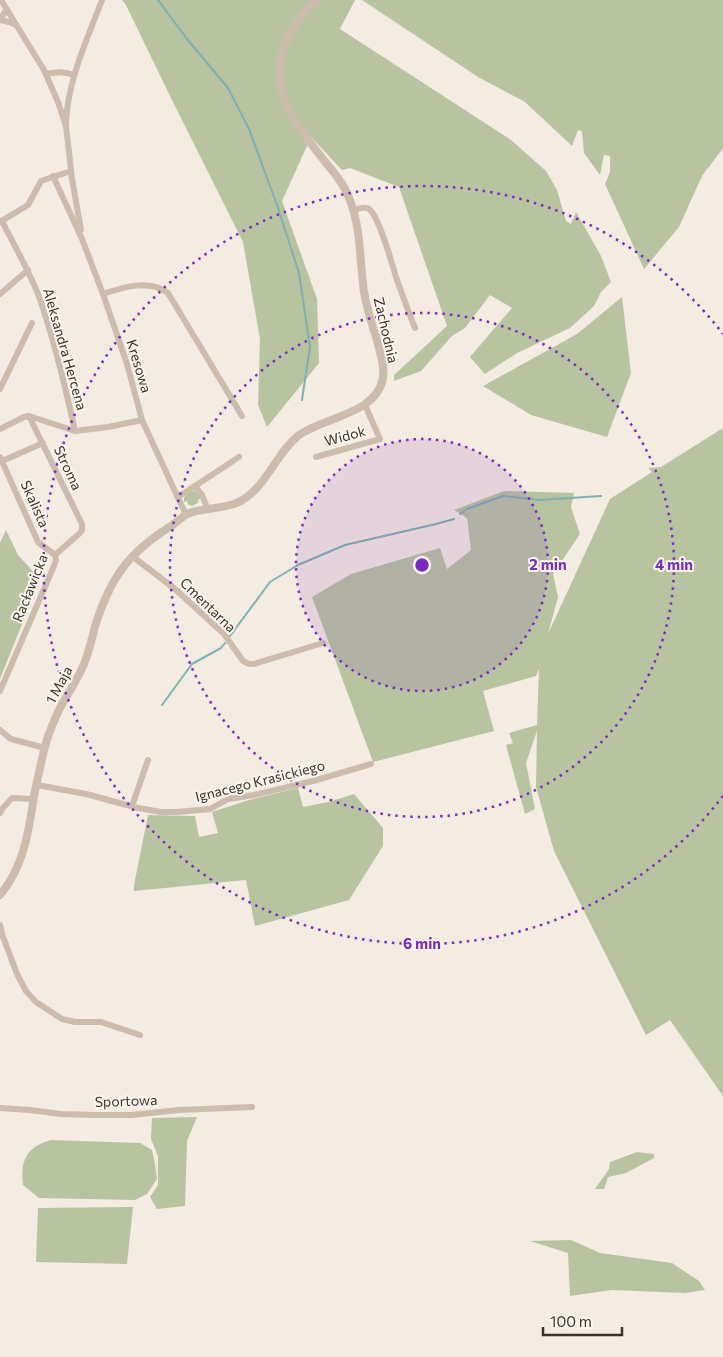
<svg xmlns="http://www.w3.org/2000/svg" width="723" height="1357" viewBox="0 0 723 1357" font-family="Commissioner,sans-serif">
	<style>
		.green { fill: #b8c4a0 }
		.lines { fill: none; stroke-linecap: round; stroke-linejoin: round }
		.stream { stroke: #7fb0b2; stroke-width: 2 }
		.minor { stroke: #cdbbac; stroke-width: 6 }
		.tertiary { stroke: #cdbbac; stroke-width: 8 }
		.ring { fill: none; stroke: #7b2cbf; stroke-width: 2.5; stroke-dasharray: 2.5 5 }
		.labels { text-anchor: middle; stroke-width: 4; stroke-linejoin: round; paint-order: stroke }
		.street-label { font-size: 14px; fill: #3b302b; stroke: #fbf5ee }
		.centre { fill: #7b2cbf; stroke: #fbf5ee; stroke-width: 2.5 }
		.ring-label { font-size: 15px; text-anchor: middle; font-weight: bold; fill: #7b2cbf; stroke: #fbf5ee; stroke-width: 4; stroke-linejoin: round; paint-order: stroke }
	</style>
	<rect width="100%" height="100%" fill="#f4ebe1"/>
	<g class="green">
		<polygon points="122,0 355,0 340,29 511,140 546,171 557,190 566,221 571,224 576,212 601,256 611,282 601,292 594,306 570,328 517,353 485,374 470,357 512,308 490,295 465,328 452,336 421,371 394,381 394,375 447,326 399,187 350,168 342,170 311,137 282,201 317,299 319,363 267,427 258,405 260,339 243,242 170,96 126,5"/>
		<polygon points="362,0 723,0 723,148 702,176 679,227 644,269 605,184 610,172 610,156 604,155 600,175 584,153 582,131 578,130 572,146 525,102 478,77"/>
		<polygon points="622,297 631,373 607,437 531,415 483,386 577,334"/>
		<polygon points="723,428 723,1096 670,1020 646,1035 554,851 536,787 537,731 526,763 535,809 525,814 506,745 513,743 509,733 537,725 539,669 536,676 483,691 494,731 373,762 312,597 351,574 440,548 447,569 471,550 467,518 454,510 504,491 574,493 571,507 580,534 553,574 558,597 548,634 610,499 652,472 648,468 661,467"/>
		<path d="M192,491H195L202,498L199,499L198,503L192,506L188,504L187,501L184,502C183,496 187,494 192,491Z"/>
		<polygon points="6,530 18,555 40,579 0,679 0,543"/>
		<polygon points="298,788 303,807 328,802 354,794 383,828 383,846 349,900 255,926 246,880 134,891 134,885 148,815 195,816 199,837 218,833 212,812 249,800"/>
		<polygon points="197,1117 187,1141 185,1206 157,1209 150,1197 158,1185 158,1156 151,1139 152,1118"/>
		<path d="M51,1140L140,1143L152,1150L155,1164L157,1179L147,1194L135,1200L39,1198L23,1185C20,1161 26,1147 51,1140Z"/>
		<polygon points="637,1152 654,1154 654,1158 626,1173 608,1177 604,1189 595,1189 609,1169 610,1162"/>
		<polygon points="133,1207 127,1264 36,1262 38,1208"/>
		<polygon points="571,1240 600,1253 672,1263 699,1281 705,1290 685,1293 612,1290 570,1296 568,1253 530,1241"/>
	</g>
	<g class="lines">
		<g class="stream">
			<polyline points="158,0 187,39 228,88 249,129 277,205 299,273 310,347 302,400"/>
			<polyline points="460,514 467,509 503,496 540,500 601,496"/>
			<polyline points="230,636 270,582 298,565 345,545 436,524 454,519"/>
			<polyline points="162,705 192,664 221,648 225,643"/>
		</g>
		<g class="minor">
			<polyline points="1,0 44,70 58,102 66,126 72,179 81,230"/>
			<polyline points="6,10 0,20 9,22 16,25"/>
			<path d="M46,74C56,72 64,71 74,75"/>
			<path d="M66,123C68,79 87,40 102,0"/>
			<polyline points="53,176 82,239 103,294 127,364 142,420 186,515"/>
			<path d="M354,210C358,209 365,206 369,209C379,216 392,264 396,277C402,294 408,311 415,328"/>
			<path d="M2,221C14,245 28,269 38,294C54,338 65,385 75,431"/>
			<polyline points="0,222 28,205 41,181 71,171"/>
			<polyline points="0,294 28,270"/>
			<path d="M103,294C123,287 149,279 168,293L242,416"/>
			<polyline points="0,389 32,323"/>
			<polyline points="0,429 24,417 29,416 75,431 108,427 142,420"/>
			<polyline points="0,457 38,542 55,555"/>
			<polyline points="316,457 380,439 365,405"/>
			<polyline points="2,461 43,443"/>
			<polyline points="195,486 239,457"/>
			<polyline points="178,497 195,486 202,495 208,510"/>
			<polyline points="132,556 175,589 224,634 243,661 249,664 254,664 323,643"/>
			<polyline points="0,691 54,566 56,560 55,555 80,533 82,530 82,524 29,416"/>
			<polyline points="0,730 11,739 45,748"/>
			<polyline points="37,785 86,794 138,808 161,812 177,812 210,809 228,799 254,795 313,781 371,764"/>
			<polyline points="132,806 148,760"/>
			<polyline points="0,813 2,809 12,798 33,799"/>
			<polyline points="0,925 2,934 17,974 26,991 36,1002 62,1019 75,1022 101,1022 140,1035"/>
			<polyline points="0,1108 30,1110 61,1114 94,1115 131,1115 179,1110 252,1107"/>
		</g>
		<path class="tertiary" d="M0,895C22,869 28,836 33,803C35,788 39,774 42,759C45,743 51,727 58,712C66,696 77,681 84,664C89,652 92,639 95,626C103,602 113,577 131,558C143,545 158,534 174,524C178,521 182,517 187,514C204,507 224,510 241,501C267,486 276,453 299,435C324,417 377,414 383,378C385,365 380,353 377,340C372,325 367,308 364,292C359,257 362,222 345,189C340,180 333,171 326,163C301,130 275,104 281,60C285,35 299,15 318,0"/>
	</g>
	<circle cx="422" cy="565" r="126" fill="#7b2cbf" fill-opacity=".12"/>
	<g class="ring">
		<circle cx="422" cy="565" r="126"/>
		<circle cx="422" cy="565" r="252"/>
		<path d="M723 796A379 379 0 1 1 723 334"/>
	</g>
	<g class="labels">
		<g class="street-label">
			<text transform="translate(386 330) rotate(77)" y="5">Zachodnia</text>
			<text transform="translate(65 349) rotate(74)" y="5">Aleksandra Hercena</text>
			<text transform="translate(139 366) rotate(73)" y="5">Kresowa</text>
			<text transform="translate(345 436) rotate(-15)" y="5">Widok</text>
			<text transform="translate(68 468) rotate(65)" y="5">Stroma</text>
			<text transform="translate(35 504) rotate(66)" y="5">Skalista</text>
			<text transform="translate(30 588) rotate(-68)" y="5">Racławicka</text>
			<text transform="translate(208 605) rotate(44)" y="5">Cmentarna</text>
			<text transform="translate(59 685) rotate(-62)" y="5">1 Maja</text>
			<text transform="translate(260 781) rotate(-14)" y="5">Ignacego Krasickiego</text>
			<text transform="translate(126 1101) rotate(-2)" y="5">Sportowa</text>
		</g>
	</g>
	<circle cx="422" cy="565" r="8" class="centre"/>
	<g class="ring-label">
		<text x="548" y="570">2 min</text>
		<text x="674" y="570">4 min</text>
		<text x="422" y="949">6 min</text>
	</g>
	<path d="M543 1327v8h79v-8" fill="none" stroke="#3b302b" stroke-width="2.5"/>
	<text x="550" y="1327" font-size="15" fill="#3b302b" stroke="#fbf5ee" stroke-width="4" paint-order="stroke">100 m</text>
</svg>
